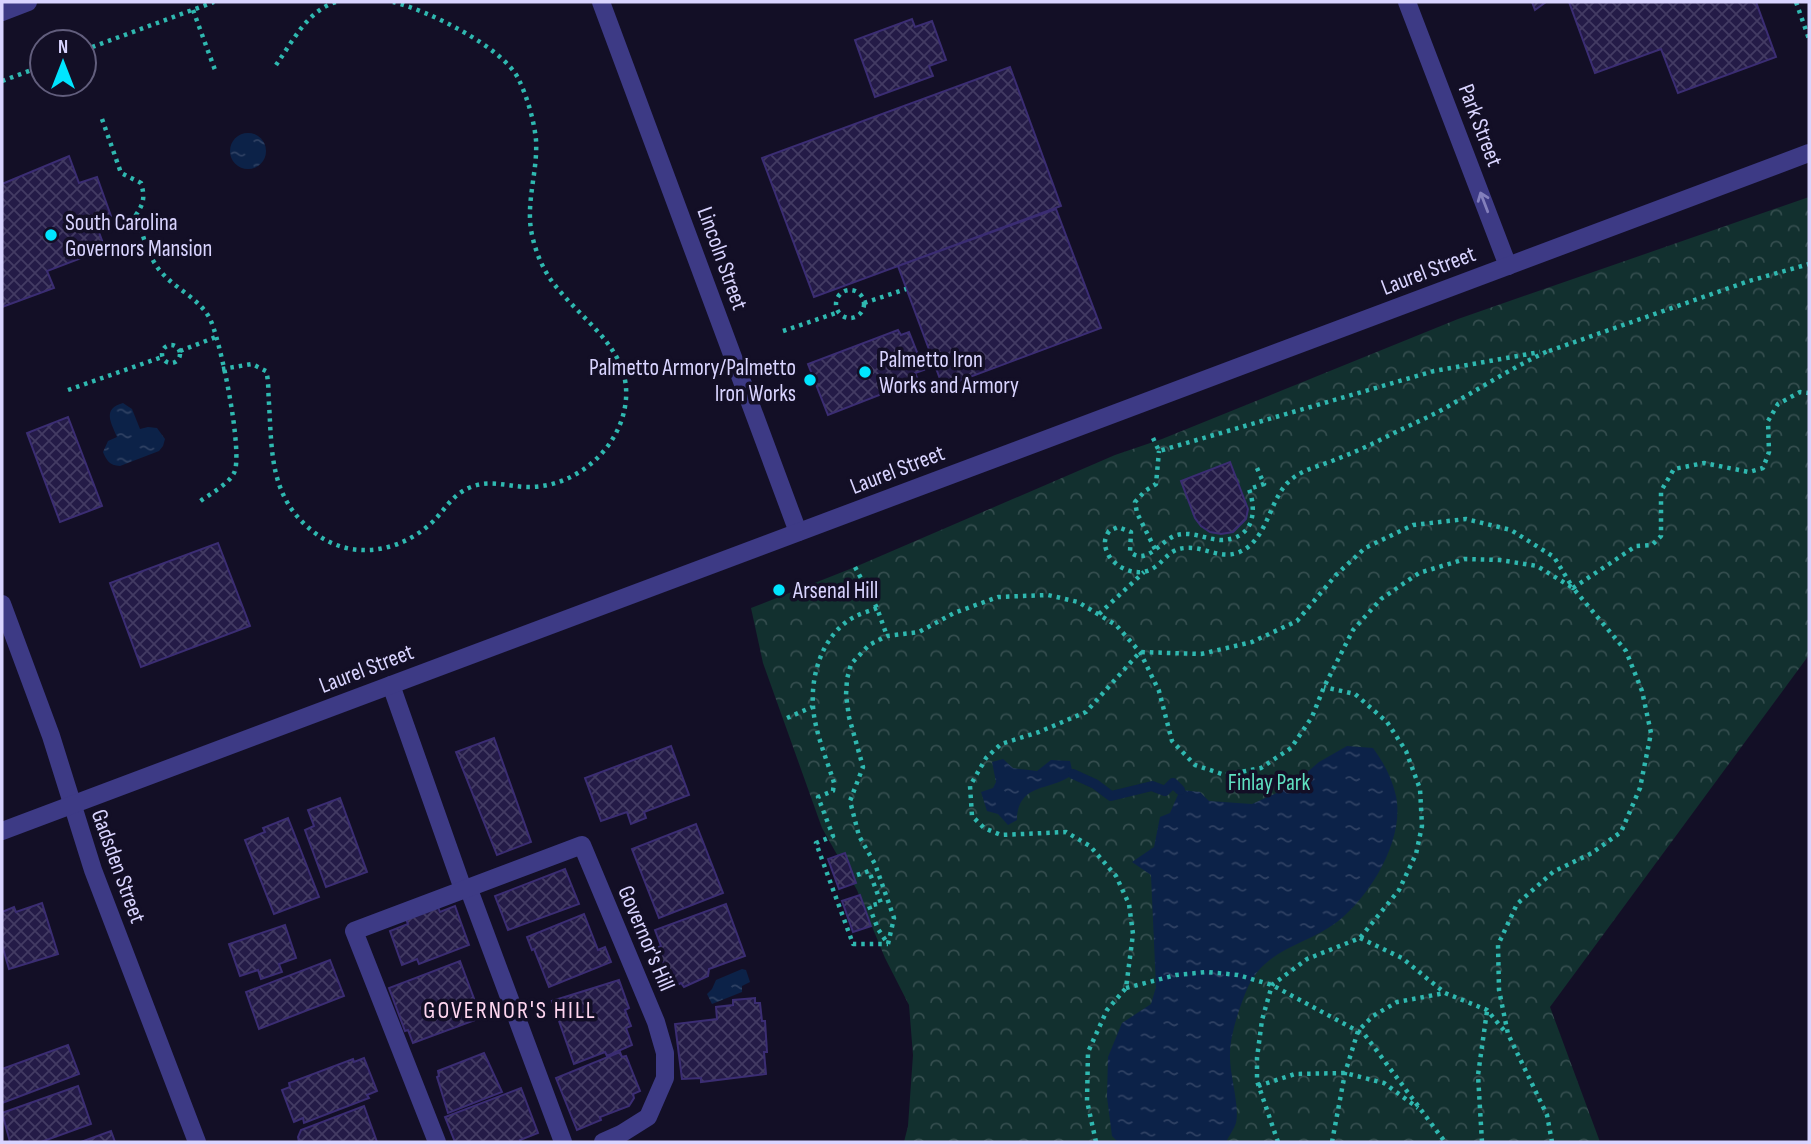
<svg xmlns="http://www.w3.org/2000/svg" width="1811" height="1144" viewBox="0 0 1811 1144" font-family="'Sofia Sans Condensed',sans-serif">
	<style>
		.park { fill: url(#park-crowns) }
		.water { fill: url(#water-ripples) }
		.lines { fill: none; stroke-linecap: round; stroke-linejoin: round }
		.stream { stroke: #0c2248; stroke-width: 10 }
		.building { fill: url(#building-cross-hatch); stroke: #3b2d73; stroke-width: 2 }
		.path { stroke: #2fb8b0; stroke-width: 4.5; stroke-dasharray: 3.5 5; stroke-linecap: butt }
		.minor { stroke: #3d3a85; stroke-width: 18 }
		.oneway { stroke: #837fbc }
		.poi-dot { fill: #00e5ff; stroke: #130f26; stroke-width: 2.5 }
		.labels { text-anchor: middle; stroke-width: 7; stroke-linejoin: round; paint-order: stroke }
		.street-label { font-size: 23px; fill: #d9d4ff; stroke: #130f26 }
		.poi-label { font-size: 23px; fill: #d9d4ff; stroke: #130f26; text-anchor: start }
		.park-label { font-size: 23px; fill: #5fe0c0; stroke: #130f26 }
		.neighbourhood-label { font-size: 24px; letter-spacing: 2px; fill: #ffd6f0; stroke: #130f26 }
	</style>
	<defs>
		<pattern id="park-crowns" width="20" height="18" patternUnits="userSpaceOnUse" patternTransform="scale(1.75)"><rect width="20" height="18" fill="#12302f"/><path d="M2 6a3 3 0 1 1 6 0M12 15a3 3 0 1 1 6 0" fill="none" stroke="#344d4e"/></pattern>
		<pattern id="water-ripples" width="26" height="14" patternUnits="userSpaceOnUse" patternTransform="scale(1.75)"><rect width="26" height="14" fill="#0c2248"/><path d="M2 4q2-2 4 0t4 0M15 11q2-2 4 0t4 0" fill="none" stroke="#2f4163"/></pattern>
		<pattern id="building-cross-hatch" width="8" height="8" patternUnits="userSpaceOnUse" patternTransform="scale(1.75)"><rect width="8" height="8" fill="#241b47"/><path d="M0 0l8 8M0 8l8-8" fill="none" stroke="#433b63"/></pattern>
	</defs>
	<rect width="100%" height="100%" fill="#130f26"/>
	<polygon class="park" points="1809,197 1809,655 1550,1007 1600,1142 904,1142 908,1126 913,1055 909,1005 885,958 857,890 822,828 763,663 751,608 855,567 1115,455 1162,439 1458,319"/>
	<g class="water">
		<circle cx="248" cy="151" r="18"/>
		<path d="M123,403L132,409L140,429L148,427L157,428L165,439L163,446L159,451L120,466C109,465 107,461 103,452L108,441L117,437C111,422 102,409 123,403Z"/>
		<path d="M1347,746L1373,748C1384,763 1392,778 1396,796C1405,840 1370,896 1337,922C1307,945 1266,948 1248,987C1240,1005 1230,1035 1230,1054C1229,1073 1240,1106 1236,1123C1234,1129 1229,1136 1226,1142H1118L1112,1136L1107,1097L1108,1057L1122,1023L1151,1004L1156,987L1151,875L1132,862L1154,847L1160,817L1170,813L1180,790L1200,792L1209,801L1252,804L1290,787L1319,762Z"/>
		<path d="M1003,759L1013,768L1037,771L1051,760L1070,761L1073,774C1052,792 1018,781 1017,820L1008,825L998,814L987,811L981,792L993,788L996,782L992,762Z"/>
		<polygon points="742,969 746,970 750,982 742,986 742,992 712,1004 707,994 712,989 716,980"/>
	</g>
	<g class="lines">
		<polyline class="stream" points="1073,774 1095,784 1111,796 1152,786 1165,791 1173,783 1180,790"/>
	</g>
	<g class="building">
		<polygon points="1532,2 1546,2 1535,10"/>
		<polygon points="1569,2 1756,2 1776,57 1678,93 1661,49 1595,73"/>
		<polygon points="912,19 915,27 932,21 946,60 929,66 933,76 875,97 855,40"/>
		<polygon points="1010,67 1061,206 814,297 762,158"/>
		<polygon points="69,156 79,183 97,177 111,216 95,221 105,249 47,271 54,288 2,307 2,184"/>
		<polygon points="1056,209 1101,328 943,387 898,266"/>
		<polygon points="898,330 901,335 909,332 924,370 915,373 918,380 828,415 808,364"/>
		<polygon points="68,417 102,506 60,522 27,433"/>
		<polygon points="1230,462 1248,509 1246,519 1233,532 1221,534 1210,532 1201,526 1195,518 1181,481"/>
		<polygon points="218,543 250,626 141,667 110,583"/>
		<polygon points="494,738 531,842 497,855 456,752"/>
		<polygon points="671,746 689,795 644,812 646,818 631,824 627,812 601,821 585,778"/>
		<polygon points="340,798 367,872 326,887 305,830 314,826 308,810"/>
		<polygon points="288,818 319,897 274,914 245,840 265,832 263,828"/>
		<polygon points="696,824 723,893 659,918 632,849"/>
		<polygon points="845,853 856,883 839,889 828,859"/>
		<polygon points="565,869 579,904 508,930 495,896"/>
		<polygon points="860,895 871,926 853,932 842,901"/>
		<polygon points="42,903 58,954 9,969 2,945 2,912 14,907 16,912"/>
		<polygon points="726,904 745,956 709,969 708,976 684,987 681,983 677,985 673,975 668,976 657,948 661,946 655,930"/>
		<polygon points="455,906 469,945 419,964 417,959 402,965 390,931 408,924 406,919 438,907 440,912"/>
		<polygon points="584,914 598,950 605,947 611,962 549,987 534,949 532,950 527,937"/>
		<polygon points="285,925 296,958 279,964 282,972 261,979 258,970 240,976 229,944"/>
		<polygon points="330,960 344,996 259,1029 246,992"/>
		<polygon points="460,961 476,1004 472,1005 478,1019 413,1043 408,1030 405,1031 389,988"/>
		<polygon points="619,980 629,1008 625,1010 631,1026 626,1028 632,1045 607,1056 605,1052 574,1064 552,1001"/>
		<polygon points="755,998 755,1003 760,1003 762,1021 765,1021 767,1052 764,1052 766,1074 701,1082 701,1078 682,1079 675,1024 717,1019 716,1007 733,1005 733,1000"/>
		<polygon points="68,1045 79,1074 2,1103 2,1069"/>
		<polygon points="620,1052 622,1057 626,1056 640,1091 633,1094 634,1098 629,1106 600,1117 601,1120 577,1130 556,1078"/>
		<polygon points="484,1053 502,1092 448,1113 437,1077 439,1076 438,1071"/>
		<polygon points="364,1058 377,1091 367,1095 369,1098 304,1123 303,1118 294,1122 282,1090 290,1087 289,1083 353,1059 354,1062"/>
		<polygon points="78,1086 91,1124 41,1142 10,1142 2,1113"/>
		<polygon points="521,1088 538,1133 520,1140 521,1142 455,1142 445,1117"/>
		<polygon points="364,1106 377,1142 299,1142 298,1137 301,1130"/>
		<polygon points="111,1131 115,1142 81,1142"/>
	</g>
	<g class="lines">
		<g class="path">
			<polyline points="1796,2 1809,39"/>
			<polyline points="193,10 215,70"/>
			<polyline points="84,50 214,2"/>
			<path d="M276,65C293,41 307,11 336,2"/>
			<polyline points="2,81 42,66"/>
			<path d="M102,119L121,173L141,183C145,197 144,203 136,215C143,234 148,258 162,273C176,289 198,298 209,317C220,336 244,454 234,473C228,485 209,494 198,503"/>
			<circle cx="850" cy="304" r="14"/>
			<polyline points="864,303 906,289"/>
			<polyline points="783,331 839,312"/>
			<circle cx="171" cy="354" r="9"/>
			<polyline points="180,351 216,337"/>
			<polyline points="1549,351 1749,281 1809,264"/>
			<path d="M222,369L252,364L266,371C269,381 268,393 269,403C272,455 270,499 315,533C350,560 396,553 428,526C444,513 450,495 471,487C491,479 508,487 529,487C570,487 609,458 622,419C642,355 586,326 554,284C543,270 536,253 532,235C525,203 538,172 536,140C534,120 527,96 518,78C501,46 427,10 393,2"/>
			<polyline points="68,390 162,357"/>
			<polyline points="1153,438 1159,451 1434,371 1540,352"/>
			<path d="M1257,468L1264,484L1249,489C1258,514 1252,540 1220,540C1205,539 1192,531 1177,535C1160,540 1148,566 1130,552L1131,532L1118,527L1109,531C1103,541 1104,546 1109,556C1118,570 1140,578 1155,567C1166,559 1170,549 1185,548C1203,546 1219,559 1237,553C1270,541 1268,496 1293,478C1305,469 1319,466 1332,461C1347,455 1362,449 1376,442C1397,431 1418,422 1438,412C1476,391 1511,368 1550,350"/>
			<polyline points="1155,549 1137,513 1135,502 1145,491 1156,484 1159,451"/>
			<polyline points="855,567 877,608 887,636"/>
			<path d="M877,608C870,611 862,613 856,616C820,634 807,683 815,721C819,742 828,763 834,783L833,791L818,797L833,836L816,843L853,944H888"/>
			<polyline points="1099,614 1144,572"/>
			<polyline points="787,718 812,707"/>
			<polyline points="857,875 869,871 881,903 869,906 878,929 888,944"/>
			<polyline points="1360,938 1402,958 1445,993 1487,1010 1507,1034"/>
			<polyline points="888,944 894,918 875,864 859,836 850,801 863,767 849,717 846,695 847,679 851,664 869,645 887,636 919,632 954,613 998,597 1048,595 1078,602 1116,625 1140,652 1159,691 1172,741 1195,765 1225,775 1261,768 1291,748 1312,717 1324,687 1353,630 1381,599 1419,573 1465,559 1500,560 1537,566 1573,588 1626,651 1642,691 1651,733 1640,788 1621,832 1592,853 1553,872 1517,904 1498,945 1499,990 1508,1034 1547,1115 1552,1142"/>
			<polyline points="1126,988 1176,975 1207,972 1238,975 1272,985 1365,1035 1445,1142"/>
			<polyline points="1258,1086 1295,1074 1345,1073 1384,1083 1418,1108"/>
			<polyline points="1096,1142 1087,1101 1088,1052 1107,1010 1126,988 1133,934 1129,904 1116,876 1090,846 1066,832 1001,835 984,828 972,816 970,786 986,758 1001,744 1039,732 1086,712 1140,652 1201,654 1252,642 1297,621 1336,575 1365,548 1413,525 1466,519 1511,530 1554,557 1573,588 1636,546 1652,545 1661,536 1661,491 1674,469 1704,463 1749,472 1763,468 1769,452 1768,421 1778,404 1800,392 1809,393"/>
			<polyline points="1278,1142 1257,1081 1257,1058 1262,1020 1272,985 1307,959 1360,938 1399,890 1416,854 1422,826 1420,789 1406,751 1387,722 1355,694 1324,687"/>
			<polyline points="1332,1142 1345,1073 1358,1031 1373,1016 1397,1002 1445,993"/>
			<polyline points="1482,1142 1478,1075 1487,1011"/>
		</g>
		<g class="minor">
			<polyline points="601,2 798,532"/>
			<polyline points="1407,2 1508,266"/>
			<polyline points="2,12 28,2"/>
			<polyline points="2,604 51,736 93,870 197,1142"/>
			<polyline points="391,685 463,889"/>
			<polyline points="2,831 1809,153"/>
			<polyline points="468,887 563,1142"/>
			<polyline points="437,1142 354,931 582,845 656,1022 665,1053 665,1078 648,1117 621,1134 603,1142"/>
		</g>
	</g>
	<defs><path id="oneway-shaft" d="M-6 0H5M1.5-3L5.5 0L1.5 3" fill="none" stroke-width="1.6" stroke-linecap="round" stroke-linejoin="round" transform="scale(1.75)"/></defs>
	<use class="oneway" href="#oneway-shaft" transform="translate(1484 202) rotate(-111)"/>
	<g class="poi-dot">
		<circle cx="51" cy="235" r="7"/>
		<circle cx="865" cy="372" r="7"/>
		<circle cx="810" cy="380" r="7"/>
		<circle cx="779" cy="590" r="7"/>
	</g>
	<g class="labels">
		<g class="street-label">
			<text transform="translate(1481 125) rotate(69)" y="8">Park Street</text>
			<text transform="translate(723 258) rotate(70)" y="8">Lincoln Street</text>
			<text transform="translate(1428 270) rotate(-21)" y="8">Laurel Street</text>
			<text transform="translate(897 469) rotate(-21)" y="8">Laurel Street</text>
			<text transform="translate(366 668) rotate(-21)" y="8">Laurel Street</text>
			<text transform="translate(119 866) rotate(70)" y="8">Gadsden Street</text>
			<text transform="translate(647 938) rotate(67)" y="8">Governor's Hill</text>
		</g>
		<g class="poi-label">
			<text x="65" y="230">South Carolina<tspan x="65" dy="26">Governors Mansion</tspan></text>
			<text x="879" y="367">Palmetto Iron<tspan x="879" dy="26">Works and Armory</tspan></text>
			<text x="796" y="375" text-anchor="end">Palmetto Armory/Palmetto<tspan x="796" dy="26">Iron Works</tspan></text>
			<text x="793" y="598">Arsenal Hill</text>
		</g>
		<g class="park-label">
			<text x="1269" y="790">Finlay Park</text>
		</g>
		<g class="neighbourhood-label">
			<text x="510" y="1018">GOVERNOR'S HILL</text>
		</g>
	</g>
	<rect width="1811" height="1144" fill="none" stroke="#d9d4ff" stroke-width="7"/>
	<g transform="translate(63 63)"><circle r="33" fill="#130f26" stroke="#625e7d" stroke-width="2"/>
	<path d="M0-5L12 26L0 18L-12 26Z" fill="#00e5ff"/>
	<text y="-10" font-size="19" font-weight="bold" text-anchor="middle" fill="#d9d4ff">N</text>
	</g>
</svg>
